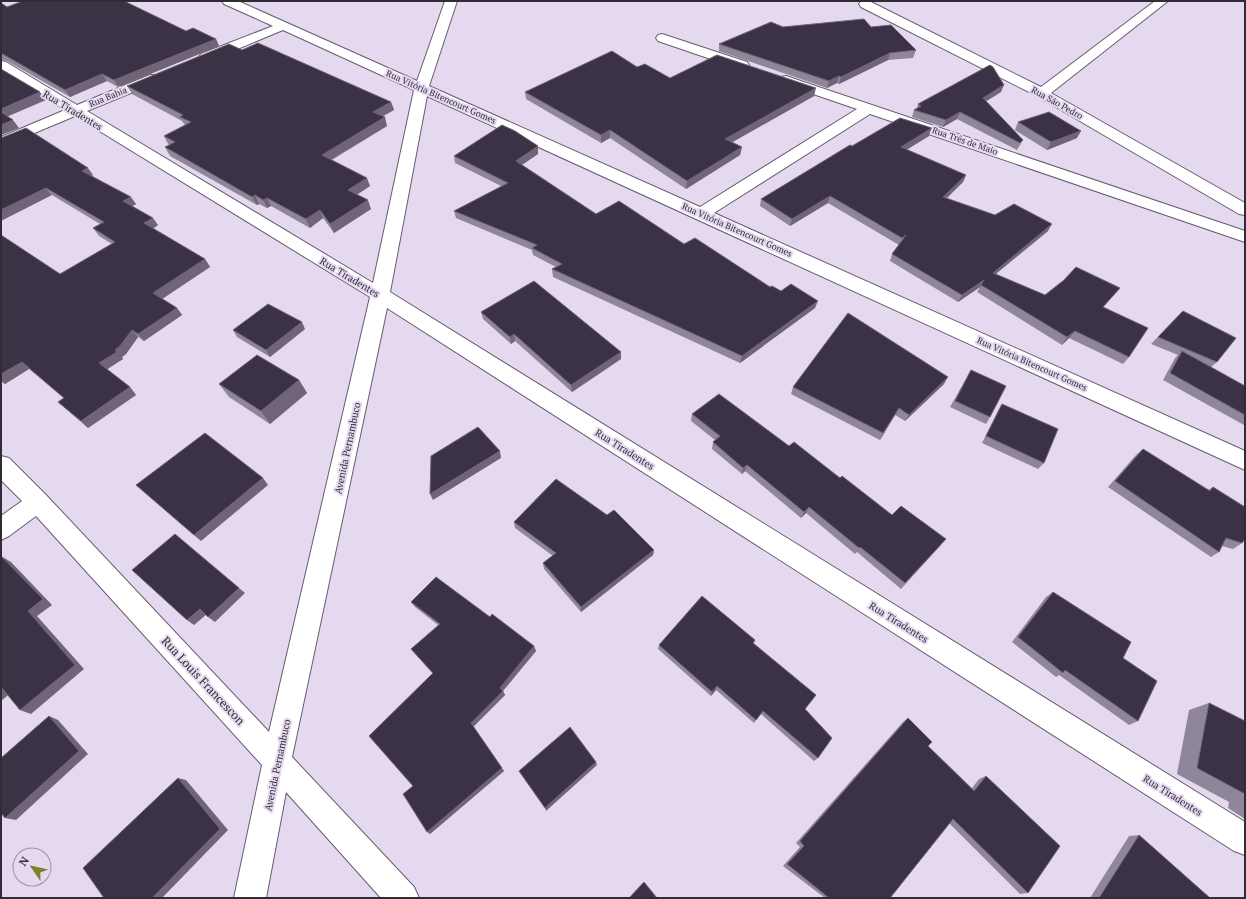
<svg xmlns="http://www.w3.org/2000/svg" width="1246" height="899" viewBox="0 0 1246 899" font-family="'PT Serif',serif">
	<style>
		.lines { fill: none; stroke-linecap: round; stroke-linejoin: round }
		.minor-casing { stroke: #675c70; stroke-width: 2 }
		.minor { fill: #fff; fill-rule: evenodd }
		.wall { fill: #90869a }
		.shaded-wall { fill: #6f6478 }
		.building { fill: #3c3245; stroke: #6f6478 }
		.labels { text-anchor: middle; stroke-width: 4; stroke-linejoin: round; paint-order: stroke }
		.far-street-label { font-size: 9px; fill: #302c35; stroke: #e5d9f0 }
		.street-label { font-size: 10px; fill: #302c35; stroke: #e5d9f0 }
		.near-street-label { font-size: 12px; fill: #302c35; stroke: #e5d9f0 }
	</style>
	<rect width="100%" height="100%" fill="#e5d9f0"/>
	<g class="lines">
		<defs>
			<g id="minor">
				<polygon points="222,1 238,1 417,81 445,1 457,1 429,86 700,207 857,109 781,83 779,80 781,77 786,76 1245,231 1245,242 870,114 714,213 1245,451 1245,470 427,96 390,292 1245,822 1245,855 1234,851 387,308 292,757 414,887 419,898 381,898 286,792 266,898 234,898 262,765 36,516 9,536 1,540 1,516 22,501 1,480 1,456 9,458 46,495 269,732 370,297 75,116 1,147 1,137 65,110 1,71 1,61 6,62 77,105 150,75 160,75 162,78 160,81 87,111 373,283 414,90 283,30 211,60 201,60 199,57 201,54 273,26 224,4"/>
				<polygon points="861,1 869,1 1041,87 1155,1 1168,1 1051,93 1245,203 1245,215 1239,214 1037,96 861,7 859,4"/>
				<polygon points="662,34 747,62 749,65 747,68 737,68 658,41 656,38 658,35"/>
			</g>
		</defs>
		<use href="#minor" class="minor-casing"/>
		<use href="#minor" class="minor"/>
	</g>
	<g class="wall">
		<polygon points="23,1 129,1 126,2 186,31 216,39 219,46 118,87 107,81 70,97 7,61 1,60 1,3 7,7"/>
		<polygon points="783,27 871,27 916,50 913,58 888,60 839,84 837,83 827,88 719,51 719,44"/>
		<polygon points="242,50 391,102 394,110 382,116 387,126 332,160 370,186 357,195 371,209 334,233 323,218 310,228 271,206 267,208 259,204 257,205 170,156 165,147 170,145 168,144 164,136 185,125 182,121 132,94 127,86"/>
		<polygon points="637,67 670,78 814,96 732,142 742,147 740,155 686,189 610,138 601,143 526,99 525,92"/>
		<polygon points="1001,92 986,101 1023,140 1017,150 957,119 943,127 912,117 914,110 917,108 918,104"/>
		<polygon points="1018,122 1077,138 1047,150 1015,130"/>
		<polygon points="929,136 906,150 966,175 963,182 946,198 995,215 1048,231 996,274 1045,295 1104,307 1129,357 1123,364 1069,338 1062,345 977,292 980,287 958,302 890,261 892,254 899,245 828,203 790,226 760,206 761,199 852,146"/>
		<polygon points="1,138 93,175 92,176 136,204 132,206 158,225 153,229 205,259 210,267 162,299 177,308 182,315 144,341 138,337 126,354 122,357 123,359 107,369 130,387 136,395 88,428 58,402 64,398 29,369 5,384 1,381 1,235 60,274 112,244 99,236 93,228 100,224 52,195"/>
		<polygon points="538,146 538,154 522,165 596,214 684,244 770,287 781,291 815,308 740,363 553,277 552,269 556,267 533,255 532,250 456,218 454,211 501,186 455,163 454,156"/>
		<polygon points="1183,311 1217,362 1211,367 1245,386 1245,425 1244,425 1163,380 1175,358 1178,355 1151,344"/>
		<polygon points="481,312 621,352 621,359 572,392 515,341 511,344 483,319"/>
		<polygon points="305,329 270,357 237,337 233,330"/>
		<polygon points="971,370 990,417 986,424 950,407"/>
		<polygon points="299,380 307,393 270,424 229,397 219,384"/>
		<polygon points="944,384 905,421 895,415 880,440 791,394 793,387"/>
		<polygon points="1002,404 1044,463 1038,469 982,443 998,411"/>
		<polygon points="692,414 789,446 840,478 892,515 941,545 901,589 857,552 855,554 806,513 801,518 745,471 742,474 712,449 713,442 715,440 691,421"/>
		<polygon points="1143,449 1208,490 1213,487 1242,543 1233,549 1222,546 1219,552 1211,557 1108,487 1136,455"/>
		<polygon points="514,522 654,550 653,555 581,612 544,569 543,563 553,556 515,528"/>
		<polygon points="1053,592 1123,658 1138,721 1129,725 1059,675 1056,677 1012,642 1046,597"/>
		<polygon points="411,602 490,617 534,646 536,651 503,691 505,695 473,727 504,771 430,834 413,786 433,674 411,649 438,625 415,607"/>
		<polygon points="755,640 753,643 805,709 818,758 814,761 761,714 754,723 716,690 711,696 658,649 659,645"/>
		<polygon points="1209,703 1245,721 1245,819 1228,808 1229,802 1177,774 1189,710"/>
		<polygon points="908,718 928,746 972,788 979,779 986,776 1028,893 1020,894 949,823 890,898 825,898 783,866 800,847 796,843 903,722"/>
		<polygon points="1139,835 1210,898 1090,898 1129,836"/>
	</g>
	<g class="shaded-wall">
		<polygon points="216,39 219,46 118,87 114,80"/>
		<polygon points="890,53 888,60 839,84 841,77"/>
		<polygon points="102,74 107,81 70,97 65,90"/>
		<polygon points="839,76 837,83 827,88 829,81"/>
		<polygon points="1004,85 1001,92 980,105 983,98"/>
		<polygon points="816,88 814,96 724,147 725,139"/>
		<polygon points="40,92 46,100 4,118 1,115 1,109"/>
		<polygon points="391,102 394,110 376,120 373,112"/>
		<polygon points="960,112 957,119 943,127 946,120"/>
		<polygon points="385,117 387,126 325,163 322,155"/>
		<polygon points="13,120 19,128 1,135 1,125"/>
		<polygon points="932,128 929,136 898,155 901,147"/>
		<polygon points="610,130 610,138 601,143 601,135"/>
		<polygon points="1081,131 1077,138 1047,150 1051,142"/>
		<polygon points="538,146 538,154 517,168 516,161"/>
		<polygon points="742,147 740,155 686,189 687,181"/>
		<polygon points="88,168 93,175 87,178 82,171"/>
		<polygon points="966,175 963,182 940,205 943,197"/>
		<polygon points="367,178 370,186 351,198 348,190"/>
		<polygon points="46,188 52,195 1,221 1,210"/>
		<polygon points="255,195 259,204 257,205 252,197"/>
		<polygon points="830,196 828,203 790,226 792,219"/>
		<polygon points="131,197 136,204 128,209 123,201"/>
		<polygon points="267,198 271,206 267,208 263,200"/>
		<polygon points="368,200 371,209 334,233 330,224"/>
		<polygon points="320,210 323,218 310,228 306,219"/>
		<polygon points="153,218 158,225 149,231 144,223"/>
		<polygon points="1052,224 1048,231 988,280 993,273"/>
		<polygon points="205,259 210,267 159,301 153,293"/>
		<polygon points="984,280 980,287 958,302 962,295"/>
		<polygon points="818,301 815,308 740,363 742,356"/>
		<polygon points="177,308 182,315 144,341 138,334"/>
		<polygon points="302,322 305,329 270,357 266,350"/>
		<polygon points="132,330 138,337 126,354 122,357 123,359 106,370 99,363 115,350"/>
		<polygon points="1075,331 1069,338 1062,345 1067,337"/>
		<polygon points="514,334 515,341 511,344 510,337"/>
		<polygon points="621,352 621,359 572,392 571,385"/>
		<polygon points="22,362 29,369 5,384 1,381 1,374"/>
		<polygon points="948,377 944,384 905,421 909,415"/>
		<polygon points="299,380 307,393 270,424 261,411"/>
		<polygon points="130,387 136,395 88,428 81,421"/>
		<polygon points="899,408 895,415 880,440 883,433"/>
		<polygon points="500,451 501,458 433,500 430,494"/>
		<polygon points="747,465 745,471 742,474 743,468"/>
		<polygon points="263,478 268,485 201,541 194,535"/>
		<polygon points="809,507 806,513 801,518 804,512"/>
		<polygon points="654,550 653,555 581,612 581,607"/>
		<polygon points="1,556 11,562 52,605 37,616 84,669 31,714 20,710 28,611"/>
		<polygon points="239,588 245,593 215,622 208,617"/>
		<polygon points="200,609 207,614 194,625 187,620"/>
		<polygon points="534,646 536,651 502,692 500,688"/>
		<polygon points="717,686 716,690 711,696 712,692"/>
		<polygon points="1,688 2,688 12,692 1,701"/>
		<polygon points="503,691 505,695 473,727 504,771 430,834 427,832 471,723"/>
		<polygon points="49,716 58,720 88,754 16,820 5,818"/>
		<polygon points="596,762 597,765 546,811 545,808"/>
		<polygon points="178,778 186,780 228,830 162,898 152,898"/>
	</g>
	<g class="building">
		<polygon points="23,1 124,1 186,31 193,28 216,39 114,80 102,74 65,90 1,53 1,3 7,7"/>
		<polygon points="864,19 871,27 891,25 916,50 890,53 841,77 839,76 829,81 719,44 771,22 783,27"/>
		<polygon points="258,43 391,102 373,112 385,117 322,155 367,178 348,190 368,200 330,224 320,210 306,219 267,198 263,200 255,195 252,197 165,147 175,142 164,136 191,122 180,117 183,115 127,86 229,44 242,50"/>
		<polygon points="612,51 637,67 645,64 670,78 717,55 816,88 725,139 742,147 687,181 610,130 601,135 525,92"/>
		<polygon points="990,65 993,67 1004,85 983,98 1023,140 1020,143 960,112 946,120 914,110 921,106 918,104"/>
		<polygon points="1,69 40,92 1,109"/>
		<polygon points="1,112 13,120 1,125"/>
		<polygon points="1049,112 1081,131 1051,142 1018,122"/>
		<polygon points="900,118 932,128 901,147 966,175 943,197 995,215 1014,204 1052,224 993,273 1045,295 1064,280 1076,267 1120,288 1103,307 1148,328 1129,357 1075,331 1067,337 981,285 984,280 962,295 892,254 906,235 902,238 830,196 792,219 761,199 850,145 852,146"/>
		<polygon points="502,125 515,131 538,146 516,161 596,214 619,201 684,244 695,238 770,287 772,286 781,291 791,284 818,301 742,356 552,269 562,264 532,248 537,245 454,211 508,183 454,156"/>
		<polygon points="26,128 88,168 82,171 131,197 123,201 153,218 144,223 205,259 153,293 177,308 138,334 132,330 120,346 115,350 117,352 99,363 130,387 81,421 58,402 64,398 22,362 1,374 1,235 60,274 115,242 93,228 104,222 46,188 1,210 1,138"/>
		<polygon points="534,281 621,352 571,385 514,334 510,337 481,312"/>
		<polygon points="268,304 302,322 266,350 233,330"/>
		<polygon points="1183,311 1236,338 1217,362 1158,337"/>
		<polygon points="848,313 948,377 909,415 899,408 883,433 793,387"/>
		<polygon points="1182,351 1245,386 1245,415 1170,373"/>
		<polygon points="257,355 299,380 261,411 219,384"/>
		<polygon points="971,370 1006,386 990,417 955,401"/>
		<polygon points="719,394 789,446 794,442 840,478 842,476 892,515 901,506 946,539 905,583 860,547 859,548 809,507 804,512 747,465 743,468 713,442 720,436 692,414"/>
		<polygon points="1002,404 1058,429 1044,463 986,436"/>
		<polygon points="478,427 500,451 430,494 431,456"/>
		<polygon points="205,433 263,478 194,535 136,485"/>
		<polygon points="1143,449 1210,491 1213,487 1245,507 1245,539 1242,543 1226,538 1219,552 1115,481"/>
		<polygon points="556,479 607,515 614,510 654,550 581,607 543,563 556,553 514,522"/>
		<polygon points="175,534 239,588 208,617 200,609 187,620 132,570"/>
		<polygon points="1,556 43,599 28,611 75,665 20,710 2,688 1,688"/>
		<polygon points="436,577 490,617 492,614 534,646 500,688 503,691 471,723 502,768 427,832 403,794 413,786 369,736 433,673 411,649 440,624 411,602"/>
		<polygon points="1053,592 1131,642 1123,658 1157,681 1138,721 1065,670 1063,673 1018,637"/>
		<polygon points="702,596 755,640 753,643 816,695 805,709 832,738 818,758 763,711 756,720 717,686 712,692 659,645"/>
		<polygon points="1209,703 1245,721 1245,794 1197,768"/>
		<polygon points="49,716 79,751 5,818 1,813 1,758"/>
		<polygon points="908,718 932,742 928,746 974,791 986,776 1060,846 1028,893 953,819 890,898 829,898 787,864 804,846 800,841"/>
		<polygon points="570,727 596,762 545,808 519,771"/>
		<polygon points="178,778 220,829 152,898 104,898 83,868"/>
		<polygon points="1139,835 1210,898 1099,898"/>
		<polygon points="644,882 657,898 629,898"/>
	</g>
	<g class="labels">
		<g class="far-street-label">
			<text transform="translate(108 97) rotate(-22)" y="3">Rua Bahia</text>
			<text transform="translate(441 97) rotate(24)" y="3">Rua Vitória Bitencourt Gomes</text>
			<text transform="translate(1057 103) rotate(29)" y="3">Rua São Pedro</text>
			<text transform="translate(965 141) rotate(19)" y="3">Rua Três de Maio</text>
			<text transform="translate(737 230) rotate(24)" y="3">Rua Vitória Bitencourt Gomes</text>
			<text transform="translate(1032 364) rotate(24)" y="3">Rua Vitória Bitencourt Gomes</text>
		</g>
		<g class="street-label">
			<text transform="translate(73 110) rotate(31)" y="4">Rua Tiradentes</text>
			<text transform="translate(350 277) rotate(31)" y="4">Rua Tiradentes</text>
			<text transform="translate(347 448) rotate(-78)" y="4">Avenida Pernambuco</text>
			<text transform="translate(625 449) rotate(32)" y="4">Rua Tiradentes</text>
			<text transform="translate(899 622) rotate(32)" y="4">Rua Tiradentes</text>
			<text transform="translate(277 765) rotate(-78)" y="4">Avenida Pernambuco</text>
			<text transform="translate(1173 795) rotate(32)" y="4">Rua Tiradentes</text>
		</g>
		<g class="near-street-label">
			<text transform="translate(203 681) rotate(47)" y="4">Rua Louis Francescon</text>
		</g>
	</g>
	<rect width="1246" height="899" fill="none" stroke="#302c35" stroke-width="4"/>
	<g transform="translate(32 867) rotate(304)"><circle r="19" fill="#e5d9f0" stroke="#9d94a5"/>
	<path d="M0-3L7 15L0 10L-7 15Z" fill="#7e822c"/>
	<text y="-6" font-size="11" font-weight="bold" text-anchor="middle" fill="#302c35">N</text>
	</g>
</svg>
